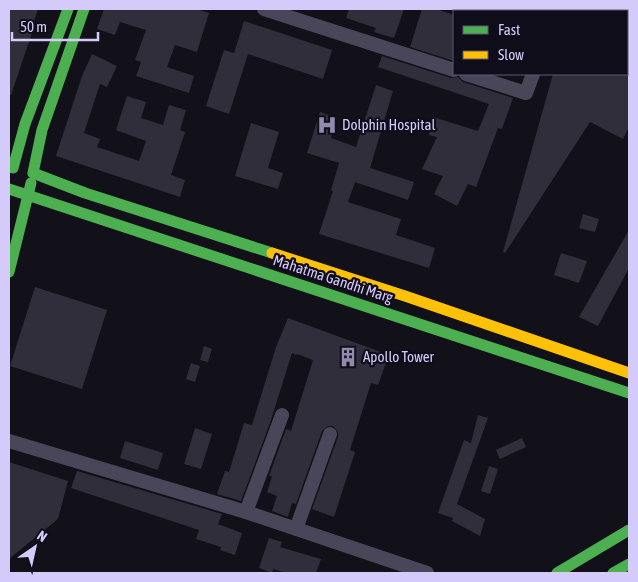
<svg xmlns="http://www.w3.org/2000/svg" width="638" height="582" viewBox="0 0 638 582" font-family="'Asap Condensed',sans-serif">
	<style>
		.building { fill: #302e3a }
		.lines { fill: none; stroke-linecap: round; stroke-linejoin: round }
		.street { stroke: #484658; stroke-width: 14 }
		.fast { stroke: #4caf50; stroke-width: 11 }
		.slow { stroke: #ffc107; stroke-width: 11 }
		.labels { text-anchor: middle; stroke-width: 4.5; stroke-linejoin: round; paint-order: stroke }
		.poi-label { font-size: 15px; fill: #d5cbfb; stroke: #100d1b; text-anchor: start }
		.street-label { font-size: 15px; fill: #d5cbfb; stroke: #100d1b }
	</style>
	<rect width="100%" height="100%" fill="#121018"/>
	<g class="building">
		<polygon points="9,9 38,9 31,30 33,30 11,95 9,95"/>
		<polygon points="104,9 196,9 209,13 197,52 175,45 167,67 194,76 189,93 136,76 141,62 135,60 146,30 120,22 115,35 97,29"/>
		<polygon points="349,9 404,9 394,38 374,32 376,28 346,18"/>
		<polygon points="422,9 436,9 454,15 454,61 410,47"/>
		<polygon points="244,21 332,50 323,79 248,54 229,114 206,106 224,50 234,53"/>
		<polygon points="92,54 117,66 107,87 100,84 84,133 100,139 97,147 139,161 146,141 116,130 127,96 146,102 141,118 163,125 169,105 186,110 180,130 185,132 171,175 185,180 180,197 56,156 82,76"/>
		<polygon points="382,56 451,78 458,77 463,82 513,98 502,129 498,128 476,187 468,184 457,206 434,194 443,176 422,169 437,137 429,135 433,117 478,131 489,104 378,67"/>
		<polygon points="553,74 629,74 629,127 623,139 590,122 505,253 503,252"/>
		<polygon points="376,85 393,91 370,168 414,182 408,200 355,182 348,202 401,219 396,235 435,248 429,268 319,234 333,191 331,190 339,163 307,153 320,112 337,118 331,138 356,147"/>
		<polygon points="251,123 279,132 268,168 283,173 278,189 235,176"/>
		<polygon points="583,214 599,219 595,232 579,228"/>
		<polygon points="629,230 629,268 598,326 579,317"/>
		<polygon points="561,253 587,261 579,283 554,275"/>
		<polygon points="35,287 107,310 82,389 10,366"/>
		<polygon points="288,318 389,355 378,385 371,383 350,450 355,452 334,517 312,509 338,437 338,432 333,426 328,426 322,431 296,504 292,503 288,517 272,511 277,496 267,492 272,476 269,476 286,429 291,431 313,360 297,354 296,355 292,353 270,423 241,501 217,494 225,471 229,472 244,423 252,425 276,347"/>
		<polygon points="204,346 212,349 208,362 200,360"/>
		<polygon points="191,363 200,366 195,382 186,379"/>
		<polygon points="478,415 488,418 457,504 485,519 480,536 452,521 453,518 438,513 464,440 471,443"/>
		<polygon points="195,428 212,434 201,469 184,464"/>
		<polygon points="522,438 526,447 500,459 496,450"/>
		<polygon points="125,441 163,453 158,470 120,458"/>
		<polygon points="9,462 68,481 58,519 9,559"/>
		<polygon points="489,466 498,469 490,494 481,491"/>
		<polygon points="77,471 222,514 218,524 242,533 235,555 220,550 221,547 196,539 199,530 71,488"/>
		<polygon points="269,538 282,542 280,547 321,559 316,573 286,573 273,569 272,573 259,568"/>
	</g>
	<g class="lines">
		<g class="street">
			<polyline points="264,9 454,70"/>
			<polyline points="556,11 557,9"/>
			<polyline points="466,74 526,93 533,74"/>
			<polyline points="9,441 246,512 427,573"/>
			<polyline points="246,512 282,415"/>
			<polyline points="296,529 330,434"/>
		</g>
		<g class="fast">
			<polyline points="84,9 42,130 33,173 85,193 272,253"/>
			<polyline points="9,167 13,168 25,124 68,9"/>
			<polyline points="9,189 629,393"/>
			<polyline points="9,272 31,183"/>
			<polyline points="557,573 629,530"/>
			<polyline points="613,573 629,564"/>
		</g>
		<polyline class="slow" points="272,253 405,296 629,373"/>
	</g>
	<defs>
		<symbol id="hospital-bare" viewBox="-9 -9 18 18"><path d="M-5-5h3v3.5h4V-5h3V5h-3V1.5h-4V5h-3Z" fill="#918aac" stroke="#100d1b" stroke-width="2.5" paint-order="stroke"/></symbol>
		<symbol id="building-bare" viewBox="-9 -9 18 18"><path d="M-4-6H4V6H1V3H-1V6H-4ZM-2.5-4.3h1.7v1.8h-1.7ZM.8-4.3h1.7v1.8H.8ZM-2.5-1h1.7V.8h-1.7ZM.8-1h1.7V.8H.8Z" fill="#918aac" stroke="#100d1b" stroke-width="2.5" paint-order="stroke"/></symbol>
	</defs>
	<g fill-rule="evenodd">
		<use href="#hospital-bare" x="313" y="111" width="28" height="28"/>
		<use href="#building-bare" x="334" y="343" width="28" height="28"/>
	</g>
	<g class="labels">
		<g class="poi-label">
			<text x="342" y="130">Dolphin Hospital</text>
			<text x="363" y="362">Apollo Tower</text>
		</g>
		<g class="street-label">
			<text transform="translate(333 279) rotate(18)" y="5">Mahatma Gandhi Marg</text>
		</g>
	</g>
	<rect width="638" height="582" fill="none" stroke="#d5cbfb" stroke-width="20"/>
	<rect x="453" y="10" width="175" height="65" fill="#100d1b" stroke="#5f5975"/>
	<rect x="463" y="26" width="25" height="8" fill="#4caf50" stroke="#5f5975"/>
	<text x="498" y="35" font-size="15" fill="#d5cbfb">Fast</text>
	<rect x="463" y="51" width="25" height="8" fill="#ffc107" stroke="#5f5975"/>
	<text x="498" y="60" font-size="15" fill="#d5cbfb">Slow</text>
	<g transform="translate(35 547) rotate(34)" stroke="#100d1b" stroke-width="4" paint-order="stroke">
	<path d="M0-4L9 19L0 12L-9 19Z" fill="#d5cbfb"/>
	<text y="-8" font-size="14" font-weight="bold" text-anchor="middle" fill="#d5cbfb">N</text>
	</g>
	<path d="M12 32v8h86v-8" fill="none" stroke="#d5cbfb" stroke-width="2.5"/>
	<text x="20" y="32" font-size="15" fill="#d5cbfb" stroke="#100d1b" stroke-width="4" paint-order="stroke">50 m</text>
</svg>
